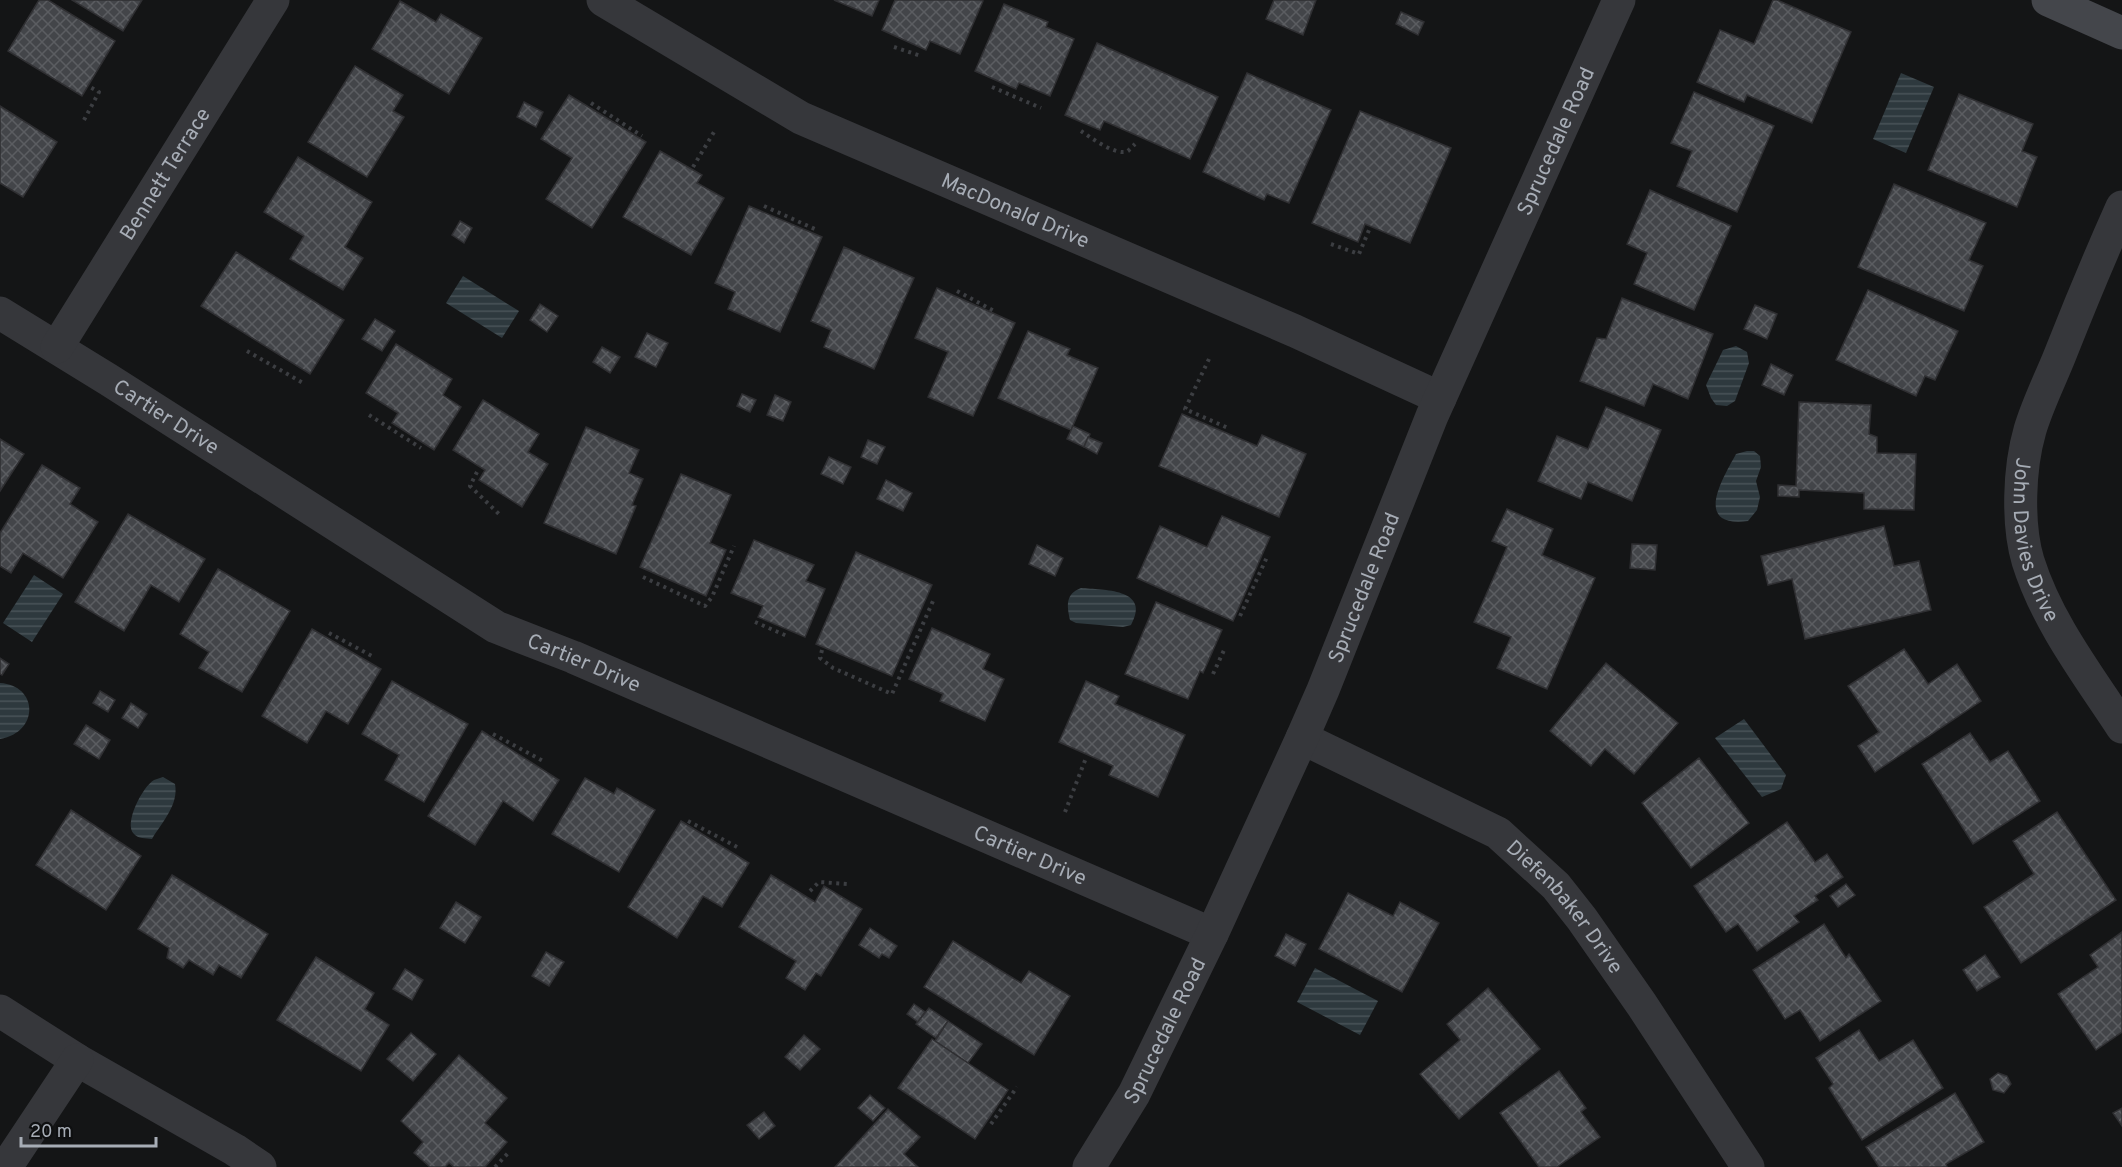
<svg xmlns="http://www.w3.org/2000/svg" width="2122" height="1167" viewBox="0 0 2122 1167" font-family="Overpass,sans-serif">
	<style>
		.water { fill: url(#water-rules) }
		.building { fill: url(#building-cross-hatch); stroke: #2f2f32; stroke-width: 1.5 }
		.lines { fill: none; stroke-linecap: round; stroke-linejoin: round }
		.path { stroke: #3c3e42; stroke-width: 4; stroke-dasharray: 3 4.5; stroke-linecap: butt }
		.street { stroke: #36373b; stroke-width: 33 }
		.secondary { stroke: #44464b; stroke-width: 33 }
		.labels { text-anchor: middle; stroke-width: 4.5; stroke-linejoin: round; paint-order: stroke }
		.street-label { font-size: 21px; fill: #a7adb6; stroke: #0f1011 }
	</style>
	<defs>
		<pattern id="water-rules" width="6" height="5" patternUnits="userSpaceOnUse" patternTransform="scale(1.5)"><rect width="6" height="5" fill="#2e393e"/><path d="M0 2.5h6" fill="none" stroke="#495358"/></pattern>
		<pattern id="building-cross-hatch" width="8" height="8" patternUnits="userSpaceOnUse" patternTransform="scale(1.5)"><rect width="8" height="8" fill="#434549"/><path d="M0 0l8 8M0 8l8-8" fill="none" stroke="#5b5d61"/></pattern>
	</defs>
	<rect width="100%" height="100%" fill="#141516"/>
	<g class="water">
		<polygon points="1901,73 1934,87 1906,153 1873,139"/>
		<polygon points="463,276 519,311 502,338 446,303"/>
		<polygon points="1736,346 1747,352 1749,363 1735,401 1727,406 1716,405 1711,398 1706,385 1723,350"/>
		<path d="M1747,451H1754L1760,456L1761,467L1756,481L1760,497L1757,510L1748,521C1692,528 1723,478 1736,454Z"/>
		<polygon points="34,575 63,594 32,642 3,623"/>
		<path d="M1081,588C1102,590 1152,588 1131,625L1123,627L1076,623L1070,620C1067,606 1065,594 1081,588Z"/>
		<path d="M0,683C38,685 40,732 0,739Z"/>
		<polygon points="1744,719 1786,775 1781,789 1762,797 1715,738"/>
		<path d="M163,777L175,784C179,805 162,822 152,839C146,838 138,839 134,834C123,824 143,786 154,780C157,779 160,778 163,777Z"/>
		<polygon points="1315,968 1378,1001 1360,1035 1297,1002"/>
	</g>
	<g class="building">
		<polygon points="39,0 48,0 115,41 82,96 8,51"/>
		<polygon points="72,0 142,0 123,31"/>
		<polygon points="834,0 879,0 872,16"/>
		<polygon points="895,0 980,0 983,1 960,54 930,41 926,50 882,30"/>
		<polygon points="1274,0 1316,0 1303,35 1266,19"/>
		<polygon points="1773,0 1777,0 1851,32 1812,123 1747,95 1744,102 1697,82 1720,30 1754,44"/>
		<polygon points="400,1 436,22 441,14 482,38 449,94 372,49"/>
		<polygon points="1004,4 1048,22 1046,27 1074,39 1050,96 1019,83 1016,89 975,71"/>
		<polygon points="1401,12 1424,22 1418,35 1396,24"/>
		<polygon points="1097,43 1218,97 1190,159 1104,121 1100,130 1065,115"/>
		<polygon points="355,66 403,95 393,111 404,117 367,177 308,142"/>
		<polygon points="1247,73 1331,110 1289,203 1267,194 1264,200 1203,172"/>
		<polygon points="1694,92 1774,126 1737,212 1677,186 1692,151 1671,143"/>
		<polygon points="1959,94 2033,124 2022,151 2037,157 2017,207 1928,170"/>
		<polygon points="569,95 646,142 592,228 546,199 572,158 541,139"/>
		<polygon points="524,102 543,112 536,127 517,117"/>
		<polygon points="0,106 57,142 23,197 0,183"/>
		<polygon points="1360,111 1451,148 1410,243 1365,224 1358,242 1312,223"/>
		<polygon points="660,151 702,175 697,183 724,198 691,255 623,217"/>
		<polygon points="298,157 372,202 345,247 363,258 343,290 290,259 304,236 264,212"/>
		<polygon points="1894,184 1986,223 1969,260 1983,266 1964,311 1858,267"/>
		<polygon points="1650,190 1731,226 1694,310 1634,284 1647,253 1627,244"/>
		<polygon points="749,206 822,237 780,332 728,309 735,292 715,283"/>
		<polygon points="460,221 472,228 464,243 452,235"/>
		<polygon points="844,247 914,278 874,369 824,347 831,330 811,321"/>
		<polygon points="236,252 344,320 310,374 201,306"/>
		<polygon points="937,288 1015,323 973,416 928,397 948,352 915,338"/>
		<polygon points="1868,290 1958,331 1935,380 1925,376 1916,396 1836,360"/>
		<polygon points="1622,298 1713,334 1688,399 1653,384 1644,406 1580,381 1597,338 1606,339"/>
		<polygon points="540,304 558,316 547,332 530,320"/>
		<polygon points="1755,305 1777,314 1767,339 1744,329"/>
		<polygon points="375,319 395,331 382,351 362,339"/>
		<polygon points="1028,331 1070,349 1067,355 1098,368 1071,430 998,398"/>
		<polygon points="647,333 668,343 656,367 635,357"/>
		<polygon points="396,344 452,379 443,395 461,407 434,450 392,423 398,413 366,393"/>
		<polygon points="602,347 620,357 610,373 593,362"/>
		<polygon points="1771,364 1793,375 1784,395 1762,385"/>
		<polygon points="742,394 756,400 750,412 737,406"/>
		<polygon points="775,395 791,402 783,421 767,415"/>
		<polygon points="483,400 539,434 528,452 548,464 522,507 479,480 485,470 453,450"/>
		<polygon points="1799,402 1871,405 1869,434 1877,437 1877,453 1916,454 1914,510 1864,509 1864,493 1799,490 1799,497 1778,496 1778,485 1796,486"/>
		<polygon points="1606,407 1661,430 1632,501 1588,482 1581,499 1538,481 1557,436 1588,449"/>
		<polygon points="1182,414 1257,446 1262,435 1306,454 1279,517 1159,466"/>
		<polygon points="1073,426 1090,434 1084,447 1067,439"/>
		<polygon points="586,427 639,450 629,473 643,479 632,505 636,506 616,554 544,523"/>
		<polygon points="1088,437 1102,443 1097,454 1084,447"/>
		<polygon points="0,439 24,454 0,491"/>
		<polygon points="868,440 885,447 877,464 861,457"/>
		<polygon points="829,457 851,467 843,484 821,474"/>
		<polygon points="42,465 80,488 70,504 98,522 63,578 23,553 11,573 0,566 0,533"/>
		<polygon points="681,474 731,495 710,543 726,550 706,596 640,567"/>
		<polygon points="886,480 912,493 903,511 877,499"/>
		<polygon points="1507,509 1553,529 1542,555 1595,578 1547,689 1497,668 1511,637 1474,622 1507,547 1492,541"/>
		<polygon points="128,514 205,559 179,602 151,585 124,631 75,602"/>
		<polygon points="1222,516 1270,537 1233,621 1137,578 1160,526 1207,547"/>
		<polygon points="1884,526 1894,566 1919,561 1931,610 1805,639 1792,579 1768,585 1761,556"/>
		<polygon points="754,540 814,565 806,581 825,589 805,637 758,617 763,606 731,593"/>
		<polygon points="1632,544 1657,545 1655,570 1630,568"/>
		<polygon points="1037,545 1063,558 1055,576 1029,564"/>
		<polygon points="856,552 932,585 892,676 816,644"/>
		<polygon points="218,569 290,611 242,692 199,668 209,652 180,634"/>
		<polygon points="1156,602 1222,630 1203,673 1200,671 1188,699 1125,674"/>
		<polygon points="932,628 990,654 983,669 1004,679 985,721 940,701 943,694 909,679"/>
		<polygon points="312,629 381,669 348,724 326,711 307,743 262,716"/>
		<polygon points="1904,649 1928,684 1957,664 1981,701 1875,772 1858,746 1879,732 1848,686"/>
		<polygon points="0,658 9,664 2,675 0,674"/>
		<polygon points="1606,663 1678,723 1634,774 1605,749 1591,766 1550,731"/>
		<polygon points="392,681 468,724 424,802 385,780 399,755 362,734"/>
		<polygon points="1086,681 1119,696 1115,704 1185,735 1158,797 1109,775 1113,766 1059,742"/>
		<polygon points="100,691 115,700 108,712 93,703"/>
		<polygon points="131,703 147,714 138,728 122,718"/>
		<polygon points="86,725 110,740 99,759 74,744"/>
		<polygon points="482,731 559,780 533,821 503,801 475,845 428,816"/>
		<polygon points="1970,733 1990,762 2008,751 2040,801 1973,844 1922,764"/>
		<polygon points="1699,758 1749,823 1691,868 1642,803"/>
		<polygon points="585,778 614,794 617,788 655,810 619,872 552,834"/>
		<polygon points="71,810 141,856 106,910 36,865"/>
		<polygon points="2057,812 2116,900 2021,963 1984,907 2034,874 2013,841"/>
		<polygon points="681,821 749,863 722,907 703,896 677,938 628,907"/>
		<polygon points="1787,822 1815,862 1827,854 1843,877 1815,896 1818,900 1794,916 1799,922 1757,951 1738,924 1726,932 1694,886"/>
		<polygon points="172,875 268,934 241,978 219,965 213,975 189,960 183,968 167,958 169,948 138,929"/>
		<polygon points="771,875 815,902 824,886 862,909 821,976 816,973 805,990 786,978 796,961 739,927"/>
		<polygon points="1846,884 1855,895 1838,907 1830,896"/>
		<polygon points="1348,893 1393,916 1400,902 1439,923 1402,992 1319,949"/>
		<polygon points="456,902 481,917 465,943 440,928"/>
		<polygon points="1824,924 1846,958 1849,954 1881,1001 1820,1041 1800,1010 1785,1019 1753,970"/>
		<polygon points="870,928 897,946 889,958 882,954 879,958 859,945"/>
		<polygon points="2122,932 2122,1032 2096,1050 2058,994 2098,967 2090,955"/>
		<polygon points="1286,934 1306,944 1295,966 1275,956"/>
		<polygon points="953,941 1021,983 1029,971 1070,996 1034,1055 924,987"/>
		<polygon points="546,952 564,962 549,986 532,976"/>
		<polygon points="1985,955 2000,977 1977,991 1963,970"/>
		<polygon points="316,957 374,993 365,1009 389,1025 361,1071 277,1020"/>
		<polygon points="405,969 423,980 412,1000 393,989"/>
		<polygon points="1488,988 1540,1049 1459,1119 1420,1074 1460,1040 1447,1024"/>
		<polygon points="914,1004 925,1012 918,1022 907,1014"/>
		<polygon points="929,1008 948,1021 936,1038 916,1024"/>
		<polygon points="948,1021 982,1044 968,1063 935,1041"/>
		<polygon points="1859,1030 1879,1061 1913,1040 1943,1088 1862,1140 1829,1088 1833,1084 1816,1058"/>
		<polygon points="411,1033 436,1054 413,1081 387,1059"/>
		<polygon points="804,1035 820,1049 800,1070 785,1057"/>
		<polygon points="932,1039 1008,1090 975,1139 898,1088"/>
		<polygon points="459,1055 507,1098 485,1123 507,1142 485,1167 454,1167 449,1163 445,1167 430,1167 414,1153 423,1142 401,1121"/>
		<polygon points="1559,1071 1586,1108 1581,1112 1600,1137 1557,1167 1539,1167 1500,1113"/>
		<polygon points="1998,1073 2007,1076 2011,1084 2004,1093 1993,1090 1990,1079"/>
		<polygon points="1955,1093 1984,1142 1946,1164 1947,1167 1879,1167 1866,1147"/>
		<polygon points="870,1095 885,1108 873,1121 858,1108"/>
		<polygon points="2122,1108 2122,1126 2113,1113"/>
		<polygon points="888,1109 920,1137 904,1154 918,1167 835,1167"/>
		<polygon points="764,1112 775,1126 759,1139 747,1125"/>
	</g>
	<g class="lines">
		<g class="path">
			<polyline points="894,47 921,56"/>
			<polyline points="992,87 1041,108"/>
			<polyline points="591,103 642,136"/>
			<polyline points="84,120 99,92 90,87"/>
			<path d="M1081,131C1090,137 1117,157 1128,151C1129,150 1134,145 1135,144"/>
			<polyline points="693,167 714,132"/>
			<polyline points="764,206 817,230"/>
			<polyline points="1331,244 1359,254 1369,230"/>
			<polyline points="957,291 996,312"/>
			<polyline points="247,351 303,383"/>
			<polyline points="1209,359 1185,409 1228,428"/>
			<polyline points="369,415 421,448"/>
			<polyline points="477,472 470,486 501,516"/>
			<polyline points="643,577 705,606 712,597 734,546"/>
			<polyline points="1240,616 1267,557"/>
			<polyline points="755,622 787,636"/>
			<polyline points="329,633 372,656"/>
			<polyline points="822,650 820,658 833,668 892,694 933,601"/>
			<polyline points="1213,674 1225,648"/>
			<polyline points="493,734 545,762"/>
			<polyline points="1065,812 1086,758"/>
			<polyline points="688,821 737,847"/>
			<polyline points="810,891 819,882 848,884"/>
			<polyline points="991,1124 1017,1087"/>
			<polyline points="495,1167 510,1151"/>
		</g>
		<g class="street">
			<path id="s1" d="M603,0L801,118L1295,331L1440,398"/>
			<path id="s2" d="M2122,207C2101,254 2081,302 2062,350C2052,376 2038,403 2030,430C2019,468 2017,524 2028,561C2047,622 2088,675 2122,727"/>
			<path id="s3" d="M0,313L109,380L496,627L573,657L1212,934"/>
			<path id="s4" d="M57,347L273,0"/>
			<path id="s5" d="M1302,738L1498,833L1556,886L1582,919L1642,1005L1748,1167"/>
			<polyline points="0,1011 77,1060 235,1150 260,1167"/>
			<polyline points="6,1167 77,1060"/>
			<path id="s6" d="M1089,1167L1134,1094L1212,934L1302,738L1323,690L1432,416L1619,0"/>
		</g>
		<polyline class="secondary" points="2048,0 2122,33"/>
	</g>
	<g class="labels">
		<g class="street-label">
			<text dy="7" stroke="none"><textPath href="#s6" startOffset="1128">Sprucedale Road</textPath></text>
			<text dy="7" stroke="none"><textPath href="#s4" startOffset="204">Bennett Terrace</textPath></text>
			<text dy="7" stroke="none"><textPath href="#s1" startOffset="464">MacDonald Drive</textPath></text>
			<text dy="7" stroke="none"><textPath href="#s3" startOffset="196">Cartier Drive</textPath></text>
			<text dy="7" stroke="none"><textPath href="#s2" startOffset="354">John Davies Drive</textPath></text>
			<text dy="7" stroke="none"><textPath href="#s6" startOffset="642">Sprucedale Road</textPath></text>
			<text dy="7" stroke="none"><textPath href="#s3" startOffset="682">Cartier Drive</textPath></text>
			<text dy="7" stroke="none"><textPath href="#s3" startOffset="1168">Cartier Drive</textPath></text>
			<text dy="7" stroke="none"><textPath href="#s5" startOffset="318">Diefenbaker Drive</textPath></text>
			<text dy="7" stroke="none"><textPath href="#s6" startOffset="156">Sprucedale Road</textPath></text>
		</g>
	</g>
	<path d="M21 1137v9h135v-9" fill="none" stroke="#a7adb6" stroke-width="3"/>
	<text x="30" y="1137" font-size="18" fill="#a7adb6" stroke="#0f1011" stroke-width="4.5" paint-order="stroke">20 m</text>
</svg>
